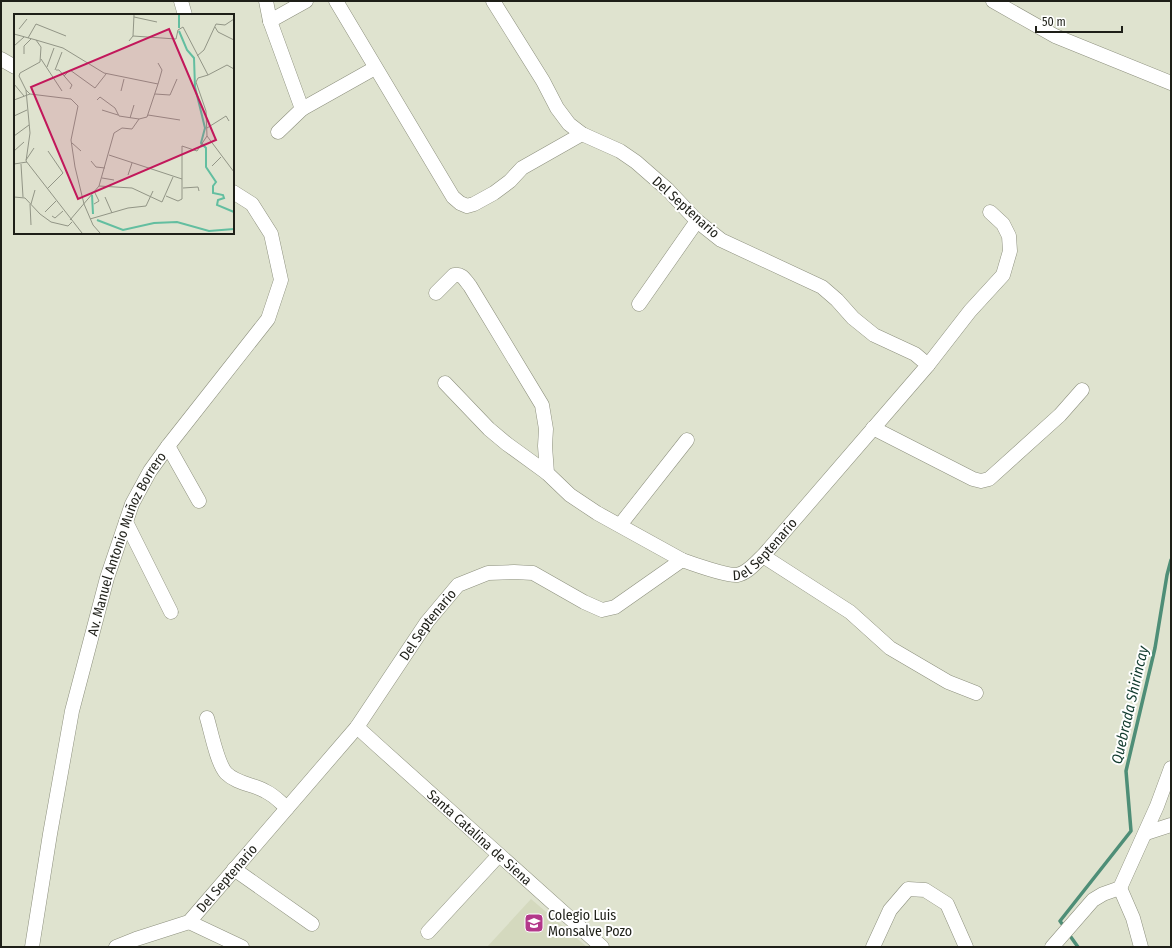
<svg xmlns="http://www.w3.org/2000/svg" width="1172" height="948" viewBox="0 0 1172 948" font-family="'Fira Sans Condensed',sans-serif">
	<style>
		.built { fill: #d4d9be }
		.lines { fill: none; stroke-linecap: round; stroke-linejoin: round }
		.stream { stroke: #4e8e77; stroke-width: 3.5 }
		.minor-casing { stroke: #8d907e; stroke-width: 15 }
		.minor { stroke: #fff; stroke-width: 14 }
		.labels { text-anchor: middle; stroke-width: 4; stroke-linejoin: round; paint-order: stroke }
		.street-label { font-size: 14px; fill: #1e1f18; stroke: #fff }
		.poi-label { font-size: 14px; fill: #1e1f18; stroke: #fff; text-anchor: start }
		.water-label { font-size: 15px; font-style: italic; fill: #103a2d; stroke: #fff }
		.inset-river { fill: none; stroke: #63bea0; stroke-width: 2 }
		.inset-road { fill: none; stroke: #929586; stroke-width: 1 }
		.view { fill: #c2185b; fill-opacity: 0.15; stroke: #c2185b; stroke-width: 2 }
		.inset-edge { fill: none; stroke: #1e1f18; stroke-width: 2 }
	</style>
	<rect width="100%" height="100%" fill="#dfe3cf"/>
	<polygon class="built" points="531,899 587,947 487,947"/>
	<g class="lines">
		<g class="stream">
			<polyline points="1065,928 1060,921 1131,831 1126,771 1155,648 1167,575 1171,560"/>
			<polyline points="1068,933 1078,947"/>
		</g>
		<defs>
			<g id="minor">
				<polyline points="181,1 185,15"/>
				<polyline points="266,1 270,21 302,109 278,132"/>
				<polyline points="336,1 453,197 460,203 467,206 474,204 494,193 510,181 522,168 582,134"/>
				<polyline points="993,1 1055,36 1171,83"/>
				<polyline points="270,21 306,1"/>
				<polyline points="1,59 15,67"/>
				<polyline points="302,109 375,68"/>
				<path d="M436,293L454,275C462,273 465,280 470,286L542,405L546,429L545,446L547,473L570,495L597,513L682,560"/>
				<polyline points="639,304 697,221"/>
				<polyline points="928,365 970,311 1003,275 1010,251 1009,236 1003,224 990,212"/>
				<polyline points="445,383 489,429 507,444 547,473"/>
				<polyline points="873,428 973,479 981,481 989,479 1060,415 1082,390"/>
				<polyline points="168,446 199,501"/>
				<polyline points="126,522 171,612"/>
				<polyline points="620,525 687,440"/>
				<polyline points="763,556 850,612 890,648 948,682 976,693"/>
				<path d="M207,718C211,731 217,763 226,773C237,784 253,784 265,791C274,795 280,802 287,808"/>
				<path id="s1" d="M357,727L379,747L602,947"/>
				<polyline points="1146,833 1171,825"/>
				<polyline points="234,869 312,924"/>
				<polyline points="1120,888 1157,806 1171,768"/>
				<polyline points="1120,888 1133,918 1141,947"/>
				<polyline points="189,922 242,947"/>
				<polyline points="428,932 499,855"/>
				<path id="s2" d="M32,947L50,834L72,711L107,578L132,504L150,471L168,446L268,319L281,280L271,234L252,204L233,192"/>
				<path id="s3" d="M116,947L136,939L189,922L357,727L427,622L458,585L488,573L514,572L533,573L584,602L602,610L615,607L682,560C693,564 728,576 737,575C748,573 755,563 763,556L928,365L915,354L874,335L853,318L837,300L822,287L721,240L697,221L668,190L636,162L620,151L582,134L569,124L557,108L543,81L493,1"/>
				<polyline points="873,947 890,910 908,889 925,890 947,904 966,947"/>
				<polyline points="1052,947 1093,900 1103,894 1120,888"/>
			</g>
		</defs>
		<use href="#minor" class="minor-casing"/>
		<use href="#minor" class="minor"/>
	</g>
	<defs>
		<symbol id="school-square" viewBox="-11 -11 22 22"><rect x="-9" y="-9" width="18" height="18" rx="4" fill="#b3388a" stroke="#fff"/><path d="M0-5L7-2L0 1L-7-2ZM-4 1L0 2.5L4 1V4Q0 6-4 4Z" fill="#fff"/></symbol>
	</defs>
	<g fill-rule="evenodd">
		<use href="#school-square" x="523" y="912" width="22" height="22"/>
	</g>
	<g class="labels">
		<g class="street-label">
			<text transform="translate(686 207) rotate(42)" y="5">Del Septenario</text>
			<text dy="5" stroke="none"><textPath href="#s3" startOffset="855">Del Septenario</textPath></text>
			<text dy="5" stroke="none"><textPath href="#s2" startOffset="416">Av. Manuel Antonio Muñoz Borrero</textPath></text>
			<text dy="5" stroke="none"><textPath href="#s3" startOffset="459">Del Septenario</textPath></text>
			<text dy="5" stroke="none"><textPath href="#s1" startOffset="165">Santa Catalina de Siena</textPath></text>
			<text dy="5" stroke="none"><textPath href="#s3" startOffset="135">Del Septenario</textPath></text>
		</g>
		<g class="poi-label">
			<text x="548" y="920">Colegio Luis<tspan x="548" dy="16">Monsalve Pozo</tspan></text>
		</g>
		<g class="water-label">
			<text transform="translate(1130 705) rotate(-77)" y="5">Quebrada Shirincay</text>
		</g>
	</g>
	<g transform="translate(14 14)">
		<rect width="220" height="220" fill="#dfe3cf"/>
		<path class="inset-river" d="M165,14V1M165,17L173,36L180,44L181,73L191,114L187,129L192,134V153L202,168L199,172V179L209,181L210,184L204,186L203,191L220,198M78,181L79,200M83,206L109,216L140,209L163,208L195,217L220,215"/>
		<path class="inset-road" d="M120,3L143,8M201,13L204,18L220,26M5,15L13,5M0,20L22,26L27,33L26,48L6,59L5,62L12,76L16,80L57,85L64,92L57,126L61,153L70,190L79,211L86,219M119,22L162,25L164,16L169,13L194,61L184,64L182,68L192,97L193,122M14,24L22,10L52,22M22,26L49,34L90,59L144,70L133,103L125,105L118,115L108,114L100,119L85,172L56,206M115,27L119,22L120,1M0,32L10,23M10,40V32L17,25M183,42L190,36L202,10L211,11L220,5M27,45L48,77M144,49L148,56L144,70M33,53L40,34M41,56L48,38M42,56H45L58,71L56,75M194,61L213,51L220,55M50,62L56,56L81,74L92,60M0,70L10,82M12,76L16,119L12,147L68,219M107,77L110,65M141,80L156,81L163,65M0,86L16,80M83,86L86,83L101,94L105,102L125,105M88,96L104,101M134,101L166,106M0,102L13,96M116,104L120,91M193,114L212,102L215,107M0,122L15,111M193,122L220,158M58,129L67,137M0,137L10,128M95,141L168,165M12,146L20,134M77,147L82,153L91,154M0,150L13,148M7,150L9,183M198,152L207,143M114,161L118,149M88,164L100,166M85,172L118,174L148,188L159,163M169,174L184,173L185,177M33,175L49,159L34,137M80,177L85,187L80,190M152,182L164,187L168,185V132L183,137L193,122M0,183L11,184L26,200L37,208L54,212L58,208M91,183L98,199M16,190L17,211M17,190L21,176M31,198L42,187M38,202L41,204L49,197M76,205L114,194L132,192L139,177"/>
		<path class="view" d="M155,15L202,126L64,185L17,73Z"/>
		<rect width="220" height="220" class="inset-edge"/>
	</g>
	<rect width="1172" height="948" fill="none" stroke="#1e1f18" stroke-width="4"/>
	<path d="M1036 26v6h86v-6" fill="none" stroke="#1e1f18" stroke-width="2"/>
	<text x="1042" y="26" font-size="12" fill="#1e1f18" stroke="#ffffff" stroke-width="3" paint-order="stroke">50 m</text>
</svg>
